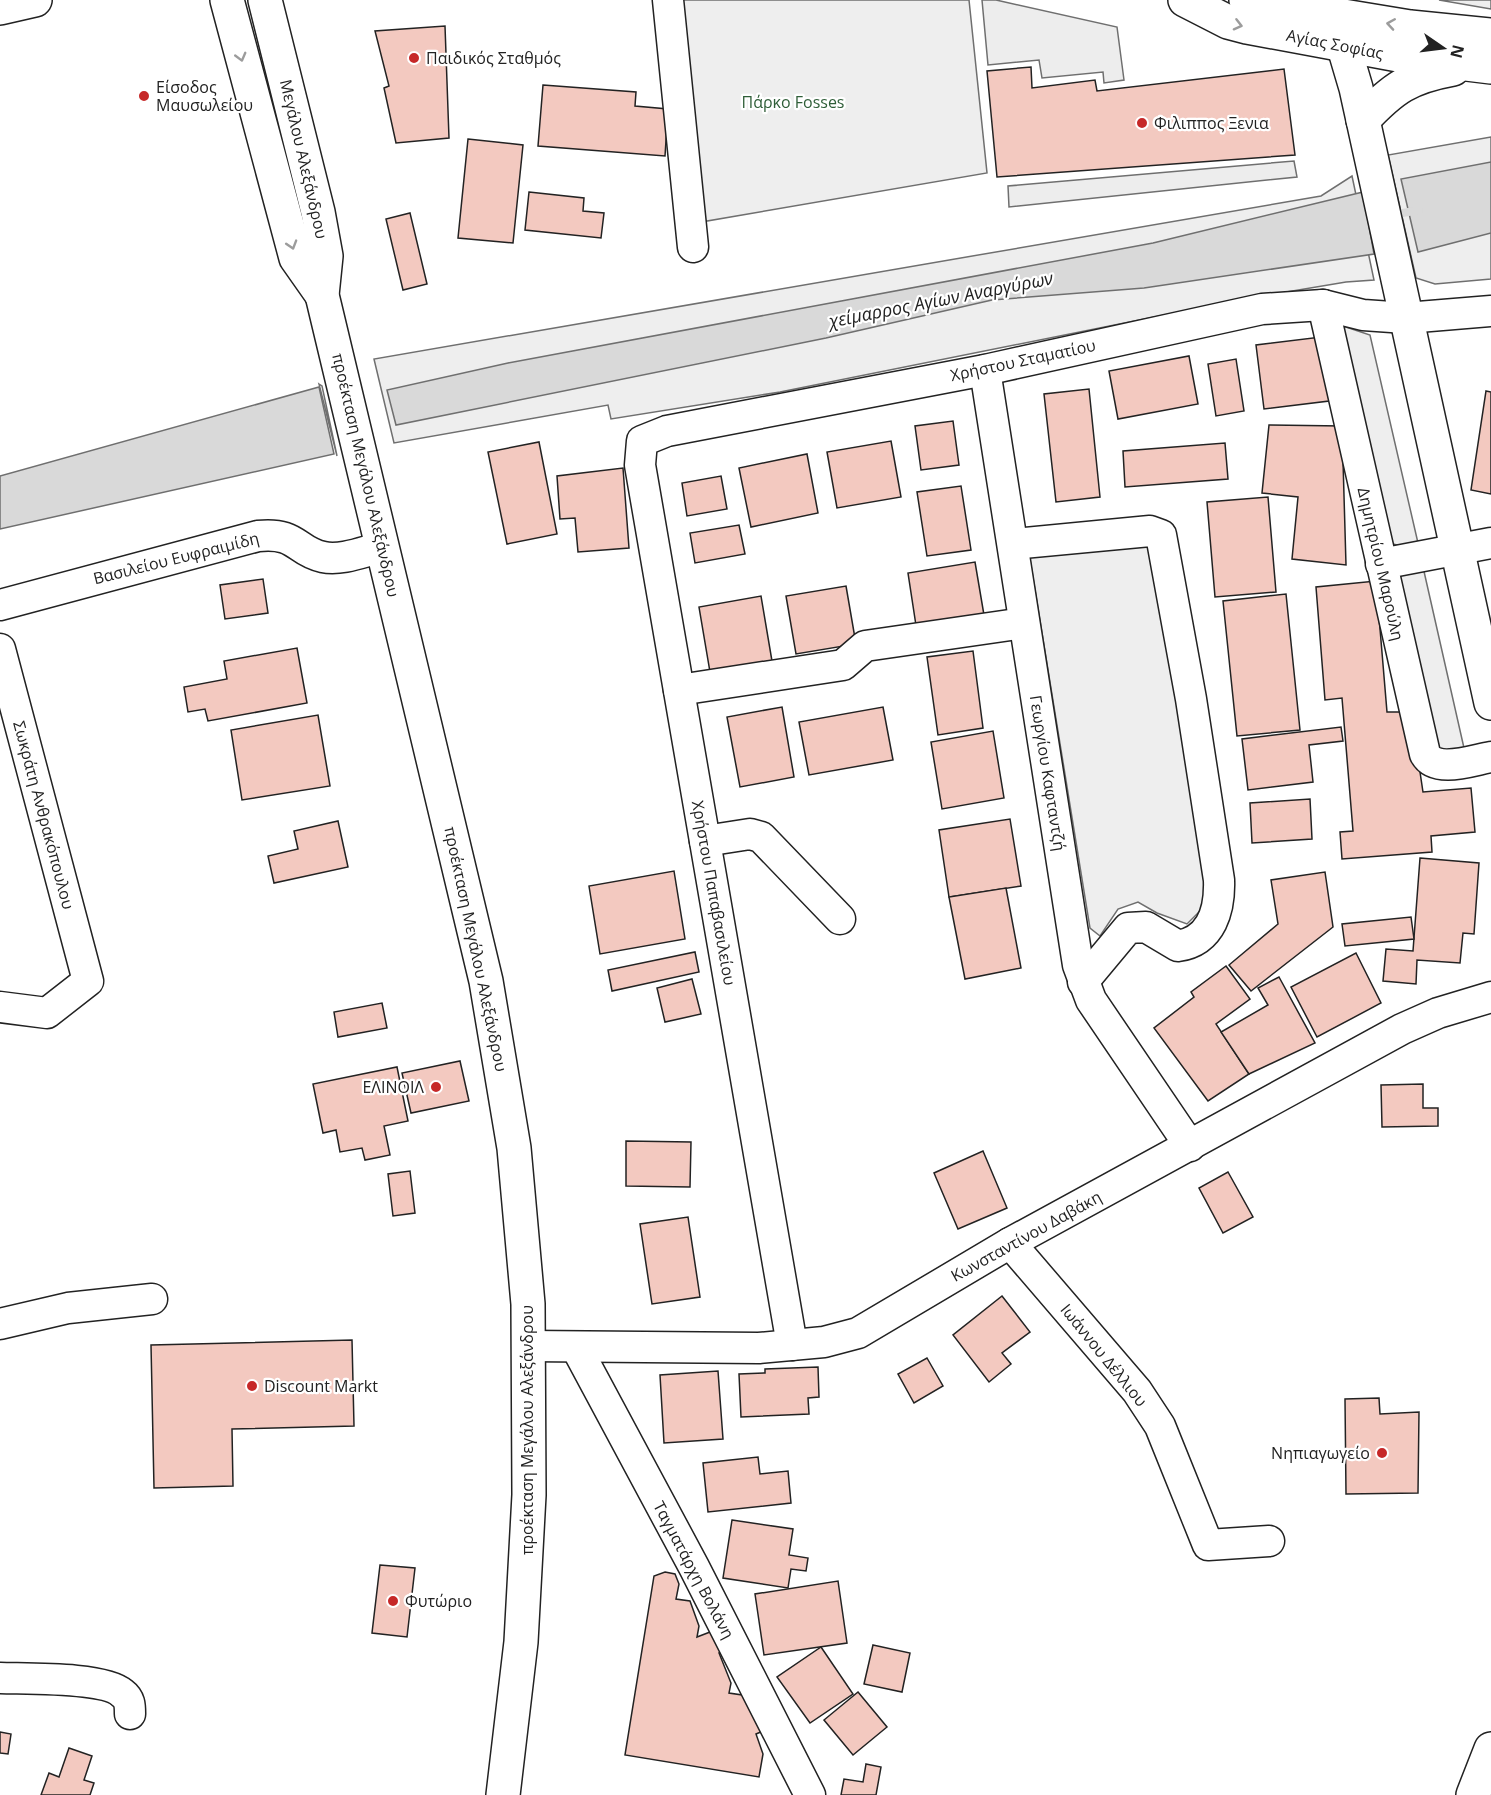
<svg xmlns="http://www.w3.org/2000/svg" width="1491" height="1795" viewBox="0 0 1491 1795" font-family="'Open Sans',sans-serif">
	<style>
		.green { fill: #eee; stroke: #6f6f6f; stroke-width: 1.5 }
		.parking { fill: #ededed; stroke: #6f6f6f; stroke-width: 1.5 }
		.water { fill: #d9d9d9; stroke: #6f6f6f; stroke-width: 1.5 }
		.pier { fill: #fff; stroke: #6f6f6f; stroke-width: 1.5 }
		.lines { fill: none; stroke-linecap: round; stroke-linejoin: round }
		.stream { stroke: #d9d9d9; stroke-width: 8 }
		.building { fill: #f3c9c0; stroke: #222; stroke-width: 1.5 }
		.minor-casing { stroke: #222; stroke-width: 33 }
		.major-casing { stroke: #222; stroke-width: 36 }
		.minor { stroke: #fff; stroke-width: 30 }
		.major { stroke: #fff; stroke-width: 33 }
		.oneway { stroke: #9c9c9c }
		.poi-dot { fill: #c62828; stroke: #fff; stroke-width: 2 }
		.labels { text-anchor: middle; stroke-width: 4.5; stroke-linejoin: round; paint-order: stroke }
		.street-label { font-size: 16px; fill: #222; stroke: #fff }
		.poi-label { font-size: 16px; fill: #222; stroke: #fff; text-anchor: start }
		.park-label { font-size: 16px; fill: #2f5e38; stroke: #fff }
		.water-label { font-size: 18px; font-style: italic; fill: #222; stroke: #fff }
	</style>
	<rect width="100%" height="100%" fill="#fff"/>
	<g class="green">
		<polygon points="679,0 969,0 987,173 701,222"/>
		<polygon points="1439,0 1491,0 1491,9"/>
		<polygon points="1491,137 1491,279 1435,284 1416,278 1388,155"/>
		<polygon points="1352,176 1374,280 1346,282 1244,299 780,392 611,419 608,405 394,443 374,359 1321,196"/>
		<polygon points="1343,326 1370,335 1418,543 1401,546 1389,543"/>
		<polygon points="1154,540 1206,849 1204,907 1187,924 1157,913 1138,902 1118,909 1100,936 1090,928 1029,553"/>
		<polygon points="1423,567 1464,748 1450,751 1437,749 1397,576"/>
	</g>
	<g class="parking">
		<polygon points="982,0 996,0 1117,27 1124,80 1104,83 1103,72 1042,78 1039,60 988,65"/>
		<polygon points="1294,161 1297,177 1009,207 1008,186"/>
	</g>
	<g class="water">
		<polygon points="1491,162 1491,233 1418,252 1401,179"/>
		<polygon points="1363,192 1374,254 1144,288 992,300 826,338 396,425 387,390 508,363 1153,243"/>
		<polygon points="319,387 334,454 0,529 0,476"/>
	</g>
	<polygon class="pier" points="319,384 322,386 337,456"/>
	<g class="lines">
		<polyline class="stream" points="1392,215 1419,210"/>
	</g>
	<g class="building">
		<polygon points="445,26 449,138 396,143 384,88 389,86 375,31"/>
		<polygon points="1031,67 1032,88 1095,80 1097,91 1284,69 1295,155 997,177 987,71"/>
		<polygon points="543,85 636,92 635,106 668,109 665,156 538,146"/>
		<polygon points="468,139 523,145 513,243 458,238"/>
		<polygon points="529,192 584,198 583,211 604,213 601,238 525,230"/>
		<polygon points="410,213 427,284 403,290 386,219"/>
		<polygon points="1321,337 1329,401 1264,409 1256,345"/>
		<polygon points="1189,356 1198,404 1118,419 1109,371"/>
		<polygon points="1236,359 1244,411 1216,416 1208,364"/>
		<polygon points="1089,389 1100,497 1056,502 1044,394"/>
		<polygon points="1486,391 1491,392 1491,494 1471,490"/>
		<polygon points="953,421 959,465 921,470 915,426"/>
		<polygon points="1269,425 1342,426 1346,565 1292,559 1298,497 1262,493"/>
		<polygon points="891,441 901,497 837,508 827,452"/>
		<polygon points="539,442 557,534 507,544 488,452"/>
		<polygon points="1225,443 1228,479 1125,487 1123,451"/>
		<polygon points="807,454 818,513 751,527 739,468"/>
		<polygon points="623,468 629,548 578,552 575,518 560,519 557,476"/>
		<polygon points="721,476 727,509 687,516 682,483"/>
		<polygon points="961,486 971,550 927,556 917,492"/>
		<polygon points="1268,497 1276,592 1215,597 1207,502"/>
		<polygon points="739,525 745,554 695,563 690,533"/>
		<polygon points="975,562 985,621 917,632 908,573"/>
		<polygon points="263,579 268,613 225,619 220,585"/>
		<polygon points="1376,581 1387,712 1411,712 1423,792 1471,788 1475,832 1431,836 1432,852 1342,859 1340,832 1353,831 1342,698 1325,700 1316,587"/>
		<polygon points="846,586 856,644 796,654 786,596"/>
		<polygon points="1286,594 1300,730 1237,736 1223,601"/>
		<polygon points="761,596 773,667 711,678 699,607"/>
		<polygon points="297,648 307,703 208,721 205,709 188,712 184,687 227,679 224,661"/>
		<polygon points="973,651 983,728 938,735 927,657"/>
		<polygon points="782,707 794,777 740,787 727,717"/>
		<polygon points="883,707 893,760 809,775 799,722"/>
		<polygon points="318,715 330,786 242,800 231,730"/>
		<polygon points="1341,727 1343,741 1309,745 1313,782 1248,790 1242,739"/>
		<polygon points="993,731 1004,798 942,809 931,742"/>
		<polygon points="1310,799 1312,839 1252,843 1250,803"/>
		<polygon points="1010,819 1021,886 949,897 939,830"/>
		<polygon points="338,821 348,867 274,883 268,856 298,849 294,831"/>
		<polygon points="1420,858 1479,863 1474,934 1463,933 1460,963 1417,960 1416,984 1383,981 1386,949 1413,951"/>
		<polygon points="674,871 685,939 600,954 589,886"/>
		<polygon points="1325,872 1333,927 1251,991 1229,965 1278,924 1271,880"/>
		<polygon points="1006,888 1021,968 965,979 949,897"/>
		<polygon points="1411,917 1414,939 1345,946 1342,924"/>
		<polygon points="695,952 699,972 612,991 608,970"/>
		<polygon points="1356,953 1381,1003 1317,1037 1291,987"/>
		<polygon points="1226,966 1250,999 1216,1024 1249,1074 1208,1101 1154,1028 1194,997 1191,992"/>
		<polygon points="1279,977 1315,1043 1249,1074 1221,1032 1268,1005 1258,988"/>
		<polygon points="692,979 701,1014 665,1022 657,988"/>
		<polygon points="382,1003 387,1028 338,1037 334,1012"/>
		<polygon points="460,1061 469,1101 411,1113 402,1073"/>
		<polygon points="397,1067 408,1121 384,1126 390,1155 365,1160 362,1148 340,1152 336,1130 323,1133 313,1084"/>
		<polygon points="1423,1084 1423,1108 1438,1108 1438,1126 1382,1127 1381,1085"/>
		<polygon points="626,1141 691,1142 690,1187 626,1186"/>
		<polygon points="983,1151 1007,1208 958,1229 934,1173"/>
		<polygon points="410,1171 415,1213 393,1216 388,1174"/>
		<polygon points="1228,1172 1253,1217 1223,1233 1199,1188"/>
		<polygon points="688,1217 700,1297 652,1304 640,1224"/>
		<polygon points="1002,1296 1030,1332 1002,1353 1011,1364 989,1382 953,1335"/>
		<polygon points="352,1340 354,1426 232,1429 233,1486 154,1488 151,1345"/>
		<polygon points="927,1358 943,1386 914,1403 898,1374"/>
		<polygon points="818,1367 819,1397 808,1398 809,1414 741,1417 739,1374 765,1373 765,1369"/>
		<polygon points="718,1371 723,1439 664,1443 660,1375"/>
		<polygon points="1379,1398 1380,1414 1419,1412 1418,1493 1346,1494 1345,1399"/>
		<polygon points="758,1457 760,1474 788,1471 791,1503 708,1512 703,1463"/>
		<polygon points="732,1520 793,1529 789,1555 808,1558 806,1571 791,1569 788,1588 723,1578"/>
		<polygon points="380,1565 415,1568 407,1637 372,1633"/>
		<polygon points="665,1572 675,1574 679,1584 676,1599 690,1601 699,1626 697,1637 723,1627 731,1648 719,1653 731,1683 729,1693 756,1697 768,1729 756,1734 763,1754 759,1777 625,1755 654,1576"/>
		<polygon points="838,1581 847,1643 764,1655 755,1594"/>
		<polygon points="873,1645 910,1653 902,1692 864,1684"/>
		<polygon points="821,1647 853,1694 810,1723 777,1677"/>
		<polygon points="858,1692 887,1727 853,1755 824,1720"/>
		<polygon points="0,1732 11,1734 8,1754 0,1753"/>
		<polygon points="69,1748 92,1756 84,1780 94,1783 90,1795 41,1795 49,1773 59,1777"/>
		<polygon points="866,1764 881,1767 876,1795 841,1795 844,1779 863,1782"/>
	</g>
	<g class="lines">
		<defs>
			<g id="minor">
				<polyline points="668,0 693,247"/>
				<path d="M1323,305L1425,754C1436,774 1473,760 1491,757"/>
				<polyline points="985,370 1078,965 1091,1000 1190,1146"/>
				<path d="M1013,544L1150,531L1161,535L1191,699L1219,880C1220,909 1212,941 1178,946L1146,927L1128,928L1083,982"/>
				<polyline points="1381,564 1491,543"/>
				<path d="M0,605L258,536C298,532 295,551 323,557C342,561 365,551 383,547"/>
				<polyline points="0,649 88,981 47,1013 0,1007"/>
				<polyline points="679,690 843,665 865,646 1024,623"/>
				<polyline points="705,841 750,834 761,837 840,919"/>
				<polyline points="1010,1243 1137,1391 1160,1426 1208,1545 1269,1541"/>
				<polyline points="0,1324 68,1308 152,1299"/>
				<polyline points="792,1345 640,465 642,441 667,431 985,370 1262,309 1323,305 1363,315 1406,318 1491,311"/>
				<polyline points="529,1346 759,1348 824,1342 858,1333 1010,1243 1402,1029 1438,1013 1491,997"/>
				<polyline points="576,1347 694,1567 810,1795"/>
				<path d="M0,1678C27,1679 104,1677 122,1693C130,1699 130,1705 130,1714"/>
			</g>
			<g id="major">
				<polyline points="227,0 296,258 322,295"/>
				<polyline points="265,0 318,212 326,256 322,295 486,981 514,1148 528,1304 529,1495 521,1642 503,1795"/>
				<polyline points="1185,0 1228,22 1247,27 1409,57 1491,67"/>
				<polyline points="1246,0 1410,27 1491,35"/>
				<polyline points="1330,0 1356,88 1491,703"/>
				<polyline points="0,8 35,0"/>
				<path d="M1363,120C1393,88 1409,77 1453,69"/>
				<polyline points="1473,1795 1491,1749"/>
			</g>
		</defs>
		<use href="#minor" class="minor-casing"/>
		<use href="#major" class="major-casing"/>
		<use href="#minor" class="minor"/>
		<use href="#major" class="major"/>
	</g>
	<defs><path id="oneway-chevron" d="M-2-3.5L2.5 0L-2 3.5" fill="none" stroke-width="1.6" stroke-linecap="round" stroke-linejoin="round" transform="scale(1.5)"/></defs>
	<g class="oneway">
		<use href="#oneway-chevron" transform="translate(1391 24) rotate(-171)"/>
		<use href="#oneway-chevron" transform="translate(1238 25) rotate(14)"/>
		<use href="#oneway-chevron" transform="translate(241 57) rotate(75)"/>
		<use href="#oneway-chevron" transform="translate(292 245) rotate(73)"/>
	</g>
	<g class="poi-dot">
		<circle cx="414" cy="58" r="6"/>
		<circle cx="144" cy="96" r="6"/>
		<circle cx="1142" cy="123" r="6"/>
		<circle cx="436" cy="1087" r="6"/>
		<circle cx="252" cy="1386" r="6"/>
		<circle cx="1382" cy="1453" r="6"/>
		<circle cx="393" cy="1601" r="6"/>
	</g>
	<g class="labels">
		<g class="street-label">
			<text transform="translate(1335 44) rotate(11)" y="6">Αγίας Σοφίας</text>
			<text transform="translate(304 159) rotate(77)" y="6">Μεγάλου Αλεξάνδρου</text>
			<text transform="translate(1023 360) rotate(-12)" y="6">Χρήστου Σταματίου</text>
			<text transform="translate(366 475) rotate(77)" y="6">προέκταση Μεγάλου Αλεξάνδρου</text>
			<text transform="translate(176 558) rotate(-14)" y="6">Βασιλείου Ευφραιμίδη</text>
			<text transform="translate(1381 564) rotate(77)" y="6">Δημητρίου Μαρούλη</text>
			<text transform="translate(1048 773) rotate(81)" y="6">Γεωργίου Καφταντζή</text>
			<text transform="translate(44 815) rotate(75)" y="6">Σωκράτη Ανθρακόπουλου</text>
			<text transform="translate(714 893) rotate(80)" y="6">Χρήστου Παπαβασιλείου</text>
			<text transform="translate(476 949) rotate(78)" y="6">προέκταση Μεγάλου Αλεξάνδρου</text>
			<text transform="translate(1026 1236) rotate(-29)" y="6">Κωνσταντίνου Δαβάκη</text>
			<text transform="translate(1104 1355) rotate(51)" y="6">Ιωάννου Δέλλιου</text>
			<text transform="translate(527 1430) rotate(-90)" y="6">προέκταση Μεγάλου Αλεξάνδρου</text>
			<text transform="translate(694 1570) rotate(62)" y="6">Ταγματάρχη Βολάνη</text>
		</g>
		<g class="poi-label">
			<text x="426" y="64">Παιδικός Σταθμός</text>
			<text x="156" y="93">Είσοδος<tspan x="156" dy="18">Μαυσωλείου</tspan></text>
			<text x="1154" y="129">Φιλιππος Ξενια</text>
			<text x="424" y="1093" text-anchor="end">ΕΛΙΝΟΙΛ</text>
			<text x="264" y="1392">Discount Markt</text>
			<text x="1370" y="1459" text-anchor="end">Νηπιαγωγείο</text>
			<text x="405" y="1607">Φυτώριο</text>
		</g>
		<g class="park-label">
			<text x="793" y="108">Πάρκο Fosses</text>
		</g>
		<g class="water-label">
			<text transform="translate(941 300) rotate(-11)" y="6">χείμαρρος Αγίων Αναργύρων</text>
		</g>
	</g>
	<g transform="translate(1443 48) rotate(104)" stroke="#ffffff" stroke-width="4.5" paint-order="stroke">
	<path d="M0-4.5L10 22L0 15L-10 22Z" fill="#222222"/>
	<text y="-9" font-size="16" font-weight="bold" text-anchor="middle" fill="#222222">N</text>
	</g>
</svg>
